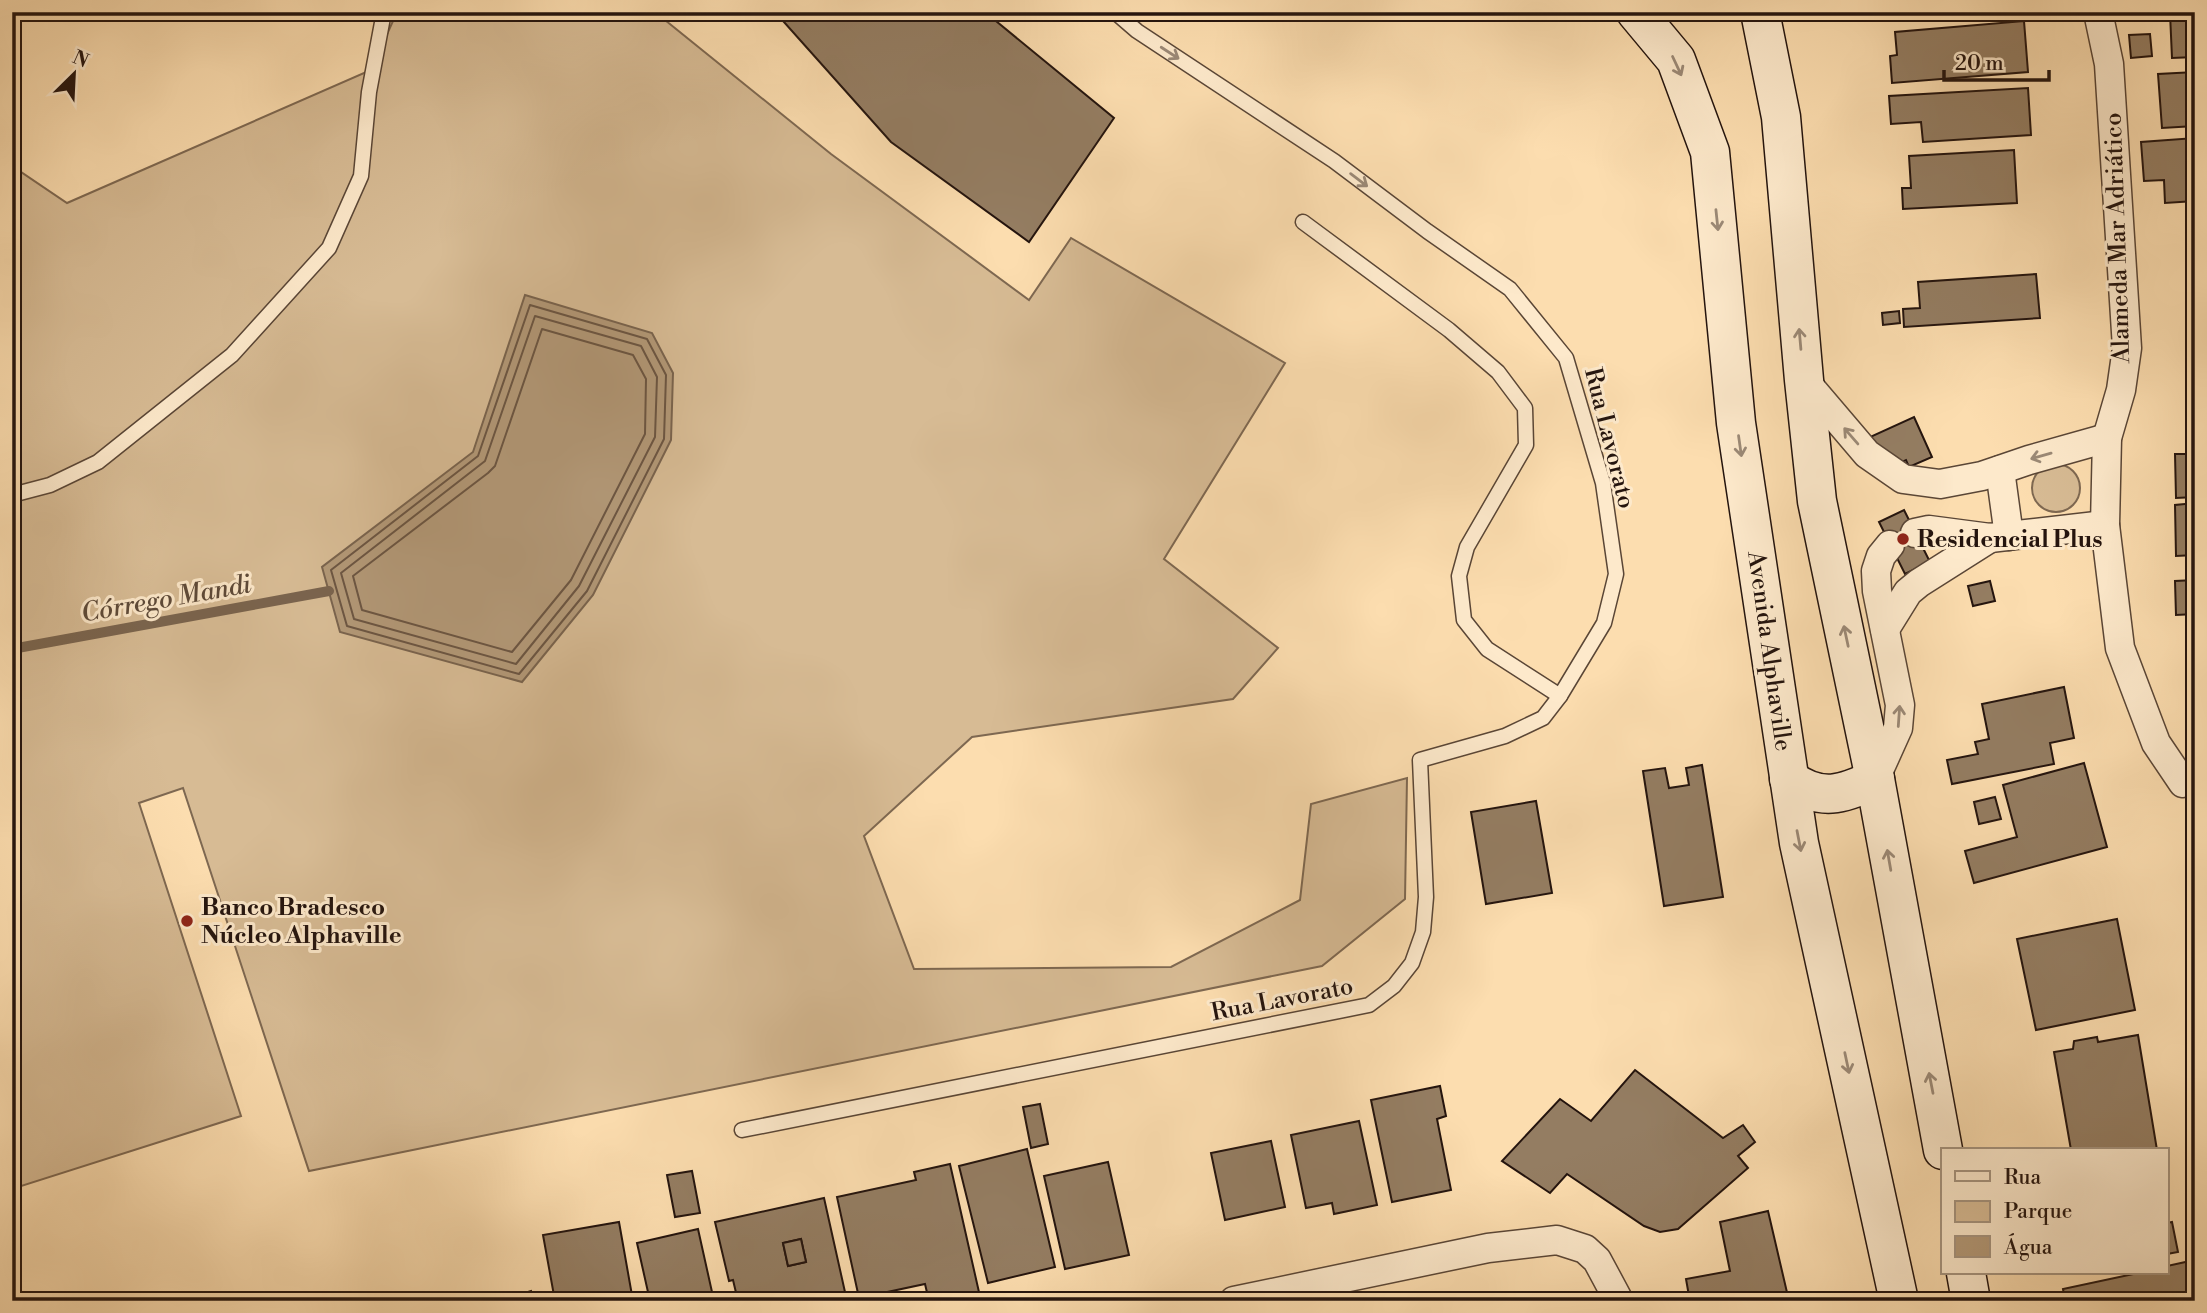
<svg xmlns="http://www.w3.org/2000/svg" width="2207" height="1313" viewBox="0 0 2207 1313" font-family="'Libre Bodoni',serif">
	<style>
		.green { fill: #d7bb94; stroke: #7e6851; stroke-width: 2 }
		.water { fill: #b39978; stroke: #7a644e; stroke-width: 2 }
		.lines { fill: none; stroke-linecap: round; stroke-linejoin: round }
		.shore { stroke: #6c5643; stroke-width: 2 }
		.stream { stroke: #7a644e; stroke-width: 10 }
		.building { fill: #947d62; stroke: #24140e; stroke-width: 2; fill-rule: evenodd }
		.lane-casing { stroke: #5a4636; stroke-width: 17 }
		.street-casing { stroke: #5a4636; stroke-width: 31 }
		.secondary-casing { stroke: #24140e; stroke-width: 41 }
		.lane { stroke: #fde9cb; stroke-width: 14 }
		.street { stroke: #fde9cb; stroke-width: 28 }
		.secondary { stroke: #fde9cb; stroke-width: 38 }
		.oneway { stroke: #9b8976 }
		.poi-dot { fill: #8f2418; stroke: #fde9cb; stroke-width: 2.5 }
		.labels { text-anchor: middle; stroke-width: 6; stroke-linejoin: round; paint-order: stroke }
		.street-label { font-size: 24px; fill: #24140e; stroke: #fde9cb }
		.poi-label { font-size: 24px; font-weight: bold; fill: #24140e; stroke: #fde9cb; text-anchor: start }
		.water-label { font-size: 26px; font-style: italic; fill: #5d4938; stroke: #fde9cb }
	</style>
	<rect width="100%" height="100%" fill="#fcddaf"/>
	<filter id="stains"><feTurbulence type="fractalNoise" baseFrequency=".00286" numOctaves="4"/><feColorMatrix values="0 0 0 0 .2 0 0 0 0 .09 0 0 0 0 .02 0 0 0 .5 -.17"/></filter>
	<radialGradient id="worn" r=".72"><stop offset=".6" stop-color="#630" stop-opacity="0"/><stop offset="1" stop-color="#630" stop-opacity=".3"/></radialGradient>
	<g class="green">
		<polygon points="397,12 655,12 831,154 1029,300 1071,238 1285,363 1164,559 1278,648 1233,699 972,737 864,836 914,969 1171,967 1300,900 1311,804 1407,778 1405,899 1322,966 309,1171 183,788 139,803 241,1116 12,1189 12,166 67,203 371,70"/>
		<circle cx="2056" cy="488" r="24"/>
	</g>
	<polygon class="water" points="525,295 652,333 673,373 671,440 593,595 522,682 340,632 322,567 473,452"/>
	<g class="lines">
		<g class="shore">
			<polygon points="530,305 647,339 666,375 664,439 587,591 519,674 347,626 331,570 478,456"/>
			<polygon points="535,316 641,346 657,377 655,437 579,586 516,664 354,619 341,573 485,461"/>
			<polygon points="542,329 633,355 646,379 645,434 571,580 512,652 362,610 353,576 488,473 495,466"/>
		</g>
		<polyline class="stream" points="12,649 329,591"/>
	</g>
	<g class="building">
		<polygon points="775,12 985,12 1114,118 1029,242 891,142"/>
		<polygon points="1855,12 1876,12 1876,14 1855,16"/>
		<polygon points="2195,12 2195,57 2172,58 2170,13"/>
		<polygon points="2024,21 2028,72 1892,83 1890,56 1897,55 1895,32"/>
		<polygon points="2150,34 2152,56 2131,58 2129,35"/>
		<polygon points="2195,72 2195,126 2162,128 2158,74"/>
		<polygon points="2028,88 2031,135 1923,142 1921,122 1891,124 1889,96"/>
		<polygon points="2195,138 2195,201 2165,203 2164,180 2144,181 2141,142"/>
		<polygon points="2014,150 2017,203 1903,209 1902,188 1911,188 1909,156"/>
		<polygon points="2195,216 2195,274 2191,274 2187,217"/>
		<polygon points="2036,274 2040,318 1904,327 1903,309 1920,308 1918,282"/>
		<polygon points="1899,311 1900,323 1883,325 1882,313"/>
		<polygon points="2195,371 2195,402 2190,372"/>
		<polygon points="1914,417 1932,457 1909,467 1906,460 1894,466 1870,437"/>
		<polygon points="2175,454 2195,454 2195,497 2176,498"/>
		<polygon points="2195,503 2195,555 2176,556 2175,505"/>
		<polygon points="1904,510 1930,562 1905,574 1879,522"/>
		<polygon points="2195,580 2195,614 2176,615 2175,581"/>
		<polygon points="1990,581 1995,601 1973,606 1968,586"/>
		<polygon points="2064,687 2074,738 2050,743 2054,764 1952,784 1947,760 1978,754 1975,742 1989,739 1982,704"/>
		<polygon points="2084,763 2107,847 1974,883 1965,851 2017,837 2003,785"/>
		<polygon points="1702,765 1723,897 1664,906 1643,771 1665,768 1669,788 1689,785 1686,768"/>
		<polygon points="1995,797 2001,819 1979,824 1974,802"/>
		<polygon points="1536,801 1552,893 1486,904 1471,812"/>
		<polygon points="2117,919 2135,1010 2036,1030 2017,939"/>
		<polygon points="2138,1035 2157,1150 2071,1150 2054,1052 2073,1049 2074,1041 2097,1037 2098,1042"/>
		<polygon points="1635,1070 1723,1138 1743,1125 1755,1142 1738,1156 1748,1168 1678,1229 1660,1232 1644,1226 1567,1174 1550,1193 1502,1161 1560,1099 1591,1121"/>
		<polygon points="1440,1086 1446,1116 1437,1119 1451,1190 1392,1202 1371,1100"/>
		<polygon points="1040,1104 1048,1144 1031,1148 1023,1107"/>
		<polygon points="1359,1121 1377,1205 1334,1214 1332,1203 1306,1208 1291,1135"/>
		<polygon points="1271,1141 1285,1207 1225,1220 1211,1153"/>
		<polygon points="1027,1149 1055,1267 988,1283 959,1166"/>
		<polygon points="1108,1162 1129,1255 1065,1269 1044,1176"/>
		<polygon points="950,1164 981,1301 929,1301 925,1284 859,1298 837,1197 916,1180 914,1172"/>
		<polygon points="692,1171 700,1213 675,1217 667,1175"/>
		<path d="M824,1198L847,1301H785L784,1297L769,1301H738L733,1280L729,1281L715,1222ZM801,1239L806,1262L788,1266L783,1243Z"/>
		<polygon points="1768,1211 1789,1301 1687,1301 1689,1296 1686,1279 1730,1271 1720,1222"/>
		<polygon points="619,1222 633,1301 555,1301 543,1235"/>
		<polygon points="2172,1222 2178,1252 2167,1254 2167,1223"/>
		<polygon points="698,1229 714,1301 650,1301 637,1243"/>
		<polygon points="801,1239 806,1262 788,1266 783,1243"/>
		<polygon points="2190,1261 2195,1282 2195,1301 2065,1301 2063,1289 2138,1273 2167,1273 2167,1266"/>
		<polygon points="531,1291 533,1301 498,1301"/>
	</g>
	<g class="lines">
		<defs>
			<g id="lane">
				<polyline points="1303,222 1449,330 1498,372 1525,408 1526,445 1467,547 1459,576 1464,620 1487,649 1560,696"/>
				<polyline points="12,495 50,485 98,462 232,355 329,248 361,176 369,92 384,12"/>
				<polyline points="742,1130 1369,1005 1394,986 1412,963 1423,932 1426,897 1420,760 1505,736 1543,718 1560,696 1604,623 1616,574 1603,483 1566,358 1510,289 1427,231 1334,161 1137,31 1115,12"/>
			</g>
			<g id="street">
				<polyline points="2098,12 2109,64 2127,348 2121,390 2107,438 2105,525 2120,648 2156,743 2183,783"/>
				<polyline points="1804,380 1867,454 1903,479 1940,484 1982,476 2029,460 2107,438"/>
				<polyline points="2000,470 2009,536"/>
				<polyline points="1915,533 1929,530 1990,538 2105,525"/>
				<polyline points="1885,629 1908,592 1919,583 1990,538"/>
				<polyline points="1875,779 1898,728 1900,705 1877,591 1876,571 1881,556 1890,545"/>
				<polyline points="1234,1301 1488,1248 1557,1240 1585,1249 1597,1260 1619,1301"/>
			</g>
			<g id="secondary">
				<polyline points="1636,12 1676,60 1710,152 1736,423 1799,843 1899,1301"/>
				<polyline points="1760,12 1781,117 1804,380 1817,501 1875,779 1943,1150"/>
				<path d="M1789,779C1820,802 1843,795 1875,779"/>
				<polyline points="1966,1273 1971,1301"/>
			</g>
		</defs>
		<use href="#lane" class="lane-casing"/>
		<use href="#street" class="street-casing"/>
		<use href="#secondary" class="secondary-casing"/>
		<use href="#lane" class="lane"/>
		<use href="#street" class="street"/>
		<use href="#secondary" class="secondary"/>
	</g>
	<defs><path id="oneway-shaft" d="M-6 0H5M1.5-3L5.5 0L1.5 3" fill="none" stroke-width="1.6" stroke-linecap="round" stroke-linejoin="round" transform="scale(1.75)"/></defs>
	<g class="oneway">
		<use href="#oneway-shaft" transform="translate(1170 53) rotate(33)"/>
		<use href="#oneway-shaft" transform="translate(1677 66) rotate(65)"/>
		<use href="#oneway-shaft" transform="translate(1359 180) rotate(37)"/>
		<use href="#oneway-shaft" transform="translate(1717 220) rotate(84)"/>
		<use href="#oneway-shaft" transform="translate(1800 339) rotate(-95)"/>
		<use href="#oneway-shaft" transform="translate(1851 436) rotate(-131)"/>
		<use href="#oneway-shaft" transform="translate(1740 446) rotate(82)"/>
		<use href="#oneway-shaft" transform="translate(2041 456) rotate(164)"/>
		<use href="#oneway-shaft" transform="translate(1846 636) rotate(-102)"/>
		<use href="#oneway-shaft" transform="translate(1899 716) rotate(-86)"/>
		<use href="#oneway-shaft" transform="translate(1799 841) rotate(79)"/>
		<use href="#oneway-shaft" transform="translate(1889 860) rotate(-100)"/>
		<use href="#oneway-shaft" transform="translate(1847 1063) rotate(78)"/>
		<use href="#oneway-shaft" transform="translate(1931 1083) rotate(-101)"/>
	</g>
	<g class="poi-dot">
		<circle cx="1903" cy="539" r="7"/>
		<circle cx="187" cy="921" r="7"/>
	</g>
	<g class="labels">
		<g class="street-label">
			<text transform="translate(2117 238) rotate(-92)" y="8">Alameda Mar Adriático</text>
			<text transform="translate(1610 438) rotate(76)" y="8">Rua Lavorato</text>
			<text transform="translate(1770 651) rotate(82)" y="8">Avenida Alphaville</text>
			<text transform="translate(1282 999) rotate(-11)" y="8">Rua Lavorato</text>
		</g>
		<g class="poi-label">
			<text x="1917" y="547">Residencial Plus</text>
			<text x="201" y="915">Banco Bradesco<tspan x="201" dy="28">Núcleo Alphaville</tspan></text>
		</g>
		<g class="water-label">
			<text transform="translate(166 598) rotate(-10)" y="9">Córrego Mandi</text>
		</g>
	</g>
	<rect width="2207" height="1313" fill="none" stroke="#fcddaf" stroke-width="42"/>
	<rect x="14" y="14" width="2179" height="1285" fill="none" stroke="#24140e" stroke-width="3.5"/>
	<rect x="21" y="21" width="2165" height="1271" fill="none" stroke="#24140e" stroke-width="2"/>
	<rect x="1941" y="1148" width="228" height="126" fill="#fde9cb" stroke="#a6947f" stroke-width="2"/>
	<rect x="1955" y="1171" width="35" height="10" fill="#fde9cb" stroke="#a6947f" stroke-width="2"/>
	<text x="2004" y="1184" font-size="21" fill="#24140e">Rua</text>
	<rect x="1955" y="1201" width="35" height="21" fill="#d7bb94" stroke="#a6947f" stroke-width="2"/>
	<text x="2004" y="1218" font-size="21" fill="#24140e">Parque</text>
	<rect x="1955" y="1236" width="35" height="21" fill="#b39978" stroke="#a6947f" stroke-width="2"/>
	<text x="2004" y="1254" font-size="21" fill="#24140e">Água</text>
	<g transform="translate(74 74) rotate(24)" stroke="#fde9cb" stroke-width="5" paint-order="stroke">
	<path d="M0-5L12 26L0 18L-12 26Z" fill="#24140e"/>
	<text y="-10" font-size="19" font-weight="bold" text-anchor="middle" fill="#24140e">N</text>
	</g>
	<path d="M1944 70v10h105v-10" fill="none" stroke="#24140e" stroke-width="3.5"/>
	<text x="1955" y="70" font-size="21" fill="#24140e" stroke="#fde9cb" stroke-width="5" paint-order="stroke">20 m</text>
	<rect width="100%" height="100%" filter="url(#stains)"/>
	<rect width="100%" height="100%" fill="url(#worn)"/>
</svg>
